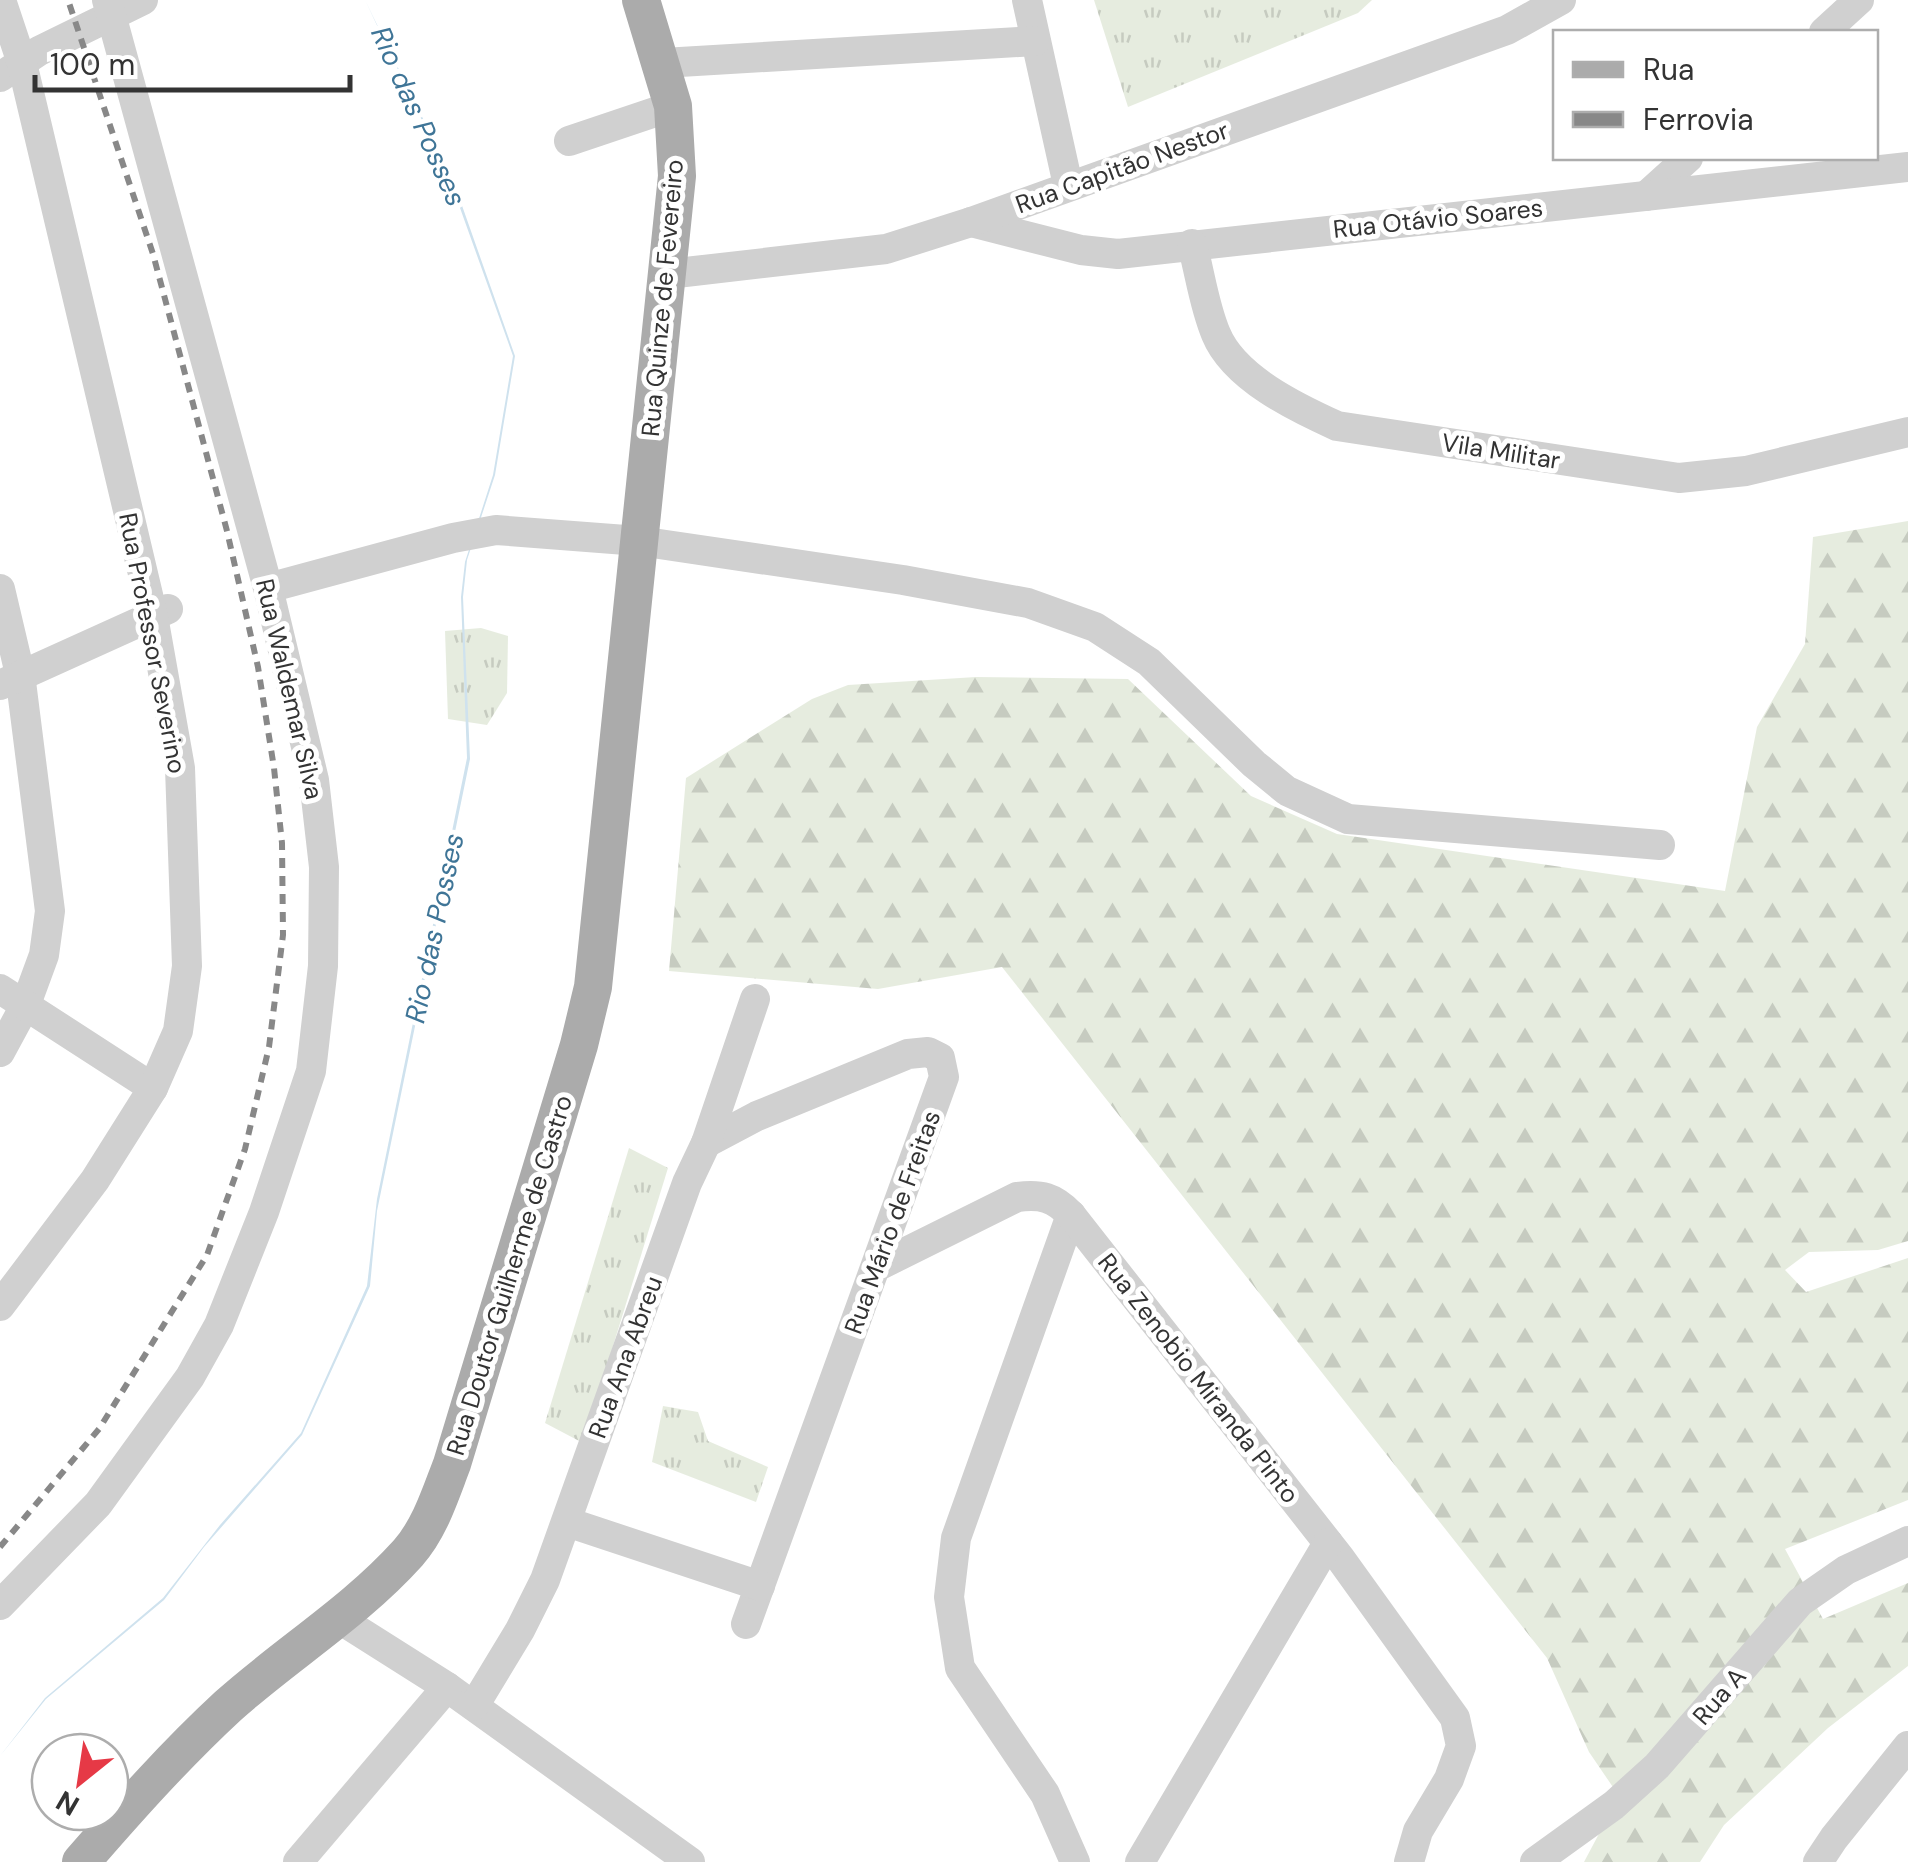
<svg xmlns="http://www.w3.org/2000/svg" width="1908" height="1862" viewBox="0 0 1908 1862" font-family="'DM Sans',sans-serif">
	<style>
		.grass { fill: url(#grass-tufts) }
		.forest { fill: url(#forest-firs) }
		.water { fill: #cfe2ee }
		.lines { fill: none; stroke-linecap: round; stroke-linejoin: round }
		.minor { stroke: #d0d0d0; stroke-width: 30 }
		.major { stroke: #ababab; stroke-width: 38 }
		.rail { stroke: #888; stroke-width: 6; stroke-dasharray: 10 8; stroke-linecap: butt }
		.labels { text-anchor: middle; stroke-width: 10; stroke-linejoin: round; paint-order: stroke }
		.street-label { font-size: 25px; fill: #333; stroke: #fff }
		.water-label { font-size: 28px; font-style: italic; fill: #3f7597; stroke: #fff }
	</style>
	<defs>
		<pattern id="grass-tufts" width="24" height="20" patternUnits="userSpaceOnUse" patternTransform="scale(2.5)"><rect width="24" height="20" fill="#e6ecdf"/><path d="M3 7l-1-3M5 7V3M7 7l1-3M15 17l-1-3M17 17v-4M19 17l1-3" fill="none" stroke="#c6cbc0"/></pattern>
		<pattern id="forest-firs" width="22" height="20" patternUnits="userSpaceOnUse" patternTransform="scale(2.5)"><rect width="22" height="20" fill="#e6ecdf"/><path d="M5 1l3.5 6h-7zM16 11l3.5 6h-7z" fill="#c6cbc0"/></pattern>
	</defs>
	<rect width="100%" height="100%" fill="#fff"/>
	<g class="grass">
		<polygon points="1094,0 1372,0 1358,13 1128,107"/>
		<polygon points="481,628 508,636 507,693 487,725 448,719 445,631"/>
		<polygon points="629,1148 668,1168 583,1443 545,1423"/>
		<polygon points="663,1406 698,1412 708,1441 768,1467 756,1502 652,1462"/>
	</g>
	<polygon class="forest" points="1908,521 1908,1241 1878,1250 1809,1252 1785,1270 1806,1292 1908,1258 1908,1500 1785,1549 1823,1619 1908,1583 1908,1666 1828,1728 1724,1825 1700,1862 1584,1862 1619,1796 1589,1752 1547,1658 1002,967 878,989 669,971 686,778 812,699 848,685 976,677 1128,679 1251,796 1337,834 1725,891 1757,727 1805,644 1813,537"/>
	<polygon class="water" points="365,0 453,180 515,356 495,475 467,560 463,597 470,759 377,1211 370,1286 302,1435 204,1547 164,1600 46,1699 0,1756 45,1698 163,1598 220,1525 301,1433 367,1286 377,1199 467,758 461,597 465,562 493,475 513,356 450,180"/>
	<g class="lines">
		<g class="minor">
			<polyline points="1027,0 1068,185"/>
			<polyline points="1824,32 1859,0"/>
			<polyline points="663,63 1035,41"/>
			<polyline points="0,77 39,51 143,0"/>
			<polyline points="569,141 673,106"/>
			<polyline points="1646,196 1688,158"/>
			<polyline points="971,222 1081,250 1118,254 1908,167"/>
			<path d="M1192,244C1200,273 1204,306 1216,334C1234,378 1297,408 1337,426L1679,478L1746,471L1908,432"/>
			<polyline points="668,274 886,249 971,222 1507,30 1561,0"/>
			<polyline points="268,588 453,538 496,530 639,541 903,580 1028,603 1095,627 1149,662 1254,764 1287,791 1348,819 1660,845"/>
			<polyline points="0,589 20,674 50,911 44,955 26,1004 0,1052"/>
			<polyline points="0,685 168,609"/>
			<polyline points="0,989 153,1088"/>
			<polyline points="706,1143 757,1116 908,1054 928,1052 940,1058 944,1077 746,1624"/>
			<polyline points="1071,1215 956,1538 949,1597 960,1668 1045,1794 1075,1862"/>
			<path d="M876,1267L1017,1197C1041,1194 1054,1197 1071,1215L1340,1558L1455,1718L1461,1746L1449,1779L1418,1831L1409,1862"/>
			<polyline points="0,1306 95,1180 153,1088 178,1031 187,966 180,768 153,616 22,63 1,0"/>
			<polyline points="567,1522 760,1586"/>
			<polyline points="0,1605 98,1504 190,1377 219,1325 264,1212 311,1071 323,966 324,867 314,780 268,588 107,0"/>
			<polyline points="338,1618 447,1687 690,1862"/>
			<polyline points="474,1706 520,1630 545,1580 687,1183 706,1143 755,999"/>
			<polyline points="298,1862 447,1687"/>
			<polyline points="1140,1862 1328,1543"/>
			<polyline points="1535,1862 1614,1805 1657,1766 1800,1602 1846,1570 1908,1541"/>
			<polyline points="1818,1862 1834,1838 1908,1746"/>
		</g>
		<path class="major" d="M81,1862C128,1808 175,1755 228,1706C286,1654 355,1612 408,1553C430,1528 440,1495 452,1464L579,1045L593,987L677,176L673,106L641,0"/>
		<polyline class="rail" points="0,1547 99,1429 207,1255 245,1149 269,1047 283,935 282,843 274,768 258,667 227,531 153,254 68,0"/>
	</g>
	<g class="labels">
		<g class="street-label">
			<text transform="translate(1122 167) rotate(-20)" y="9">Rua Capitão Nestor</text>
			<text transform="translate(1438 218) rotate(-6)" y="9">Rua Otávio Soares</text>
			<text transform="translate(662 298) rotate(-85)" y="9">Rua Quinze de Fevereiro</text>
			<text transform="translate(1501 451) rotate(9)" y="9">Vila Militar</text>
			<text transform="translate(153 643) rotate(79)" y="9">Rua Professor Severino</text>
			<text transform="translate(290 689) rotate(77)" y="9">Rua Waldemar Silva</text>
			<text transform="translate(892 1222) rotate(-70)" y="9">Rua Mário de Freitas</text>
			<text transform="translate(509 1275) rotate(-73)" y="9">Rua Doutor Guilherme de Castro</text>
			<text transform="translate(625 1357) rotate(-70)" y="9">Rua Ana Abreu</text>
			<text transform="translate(1199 1378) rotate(52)" y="9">Rua Zenobio Miranda Pinto</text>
			<text transform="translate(1719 1696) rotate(-49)" y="9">Rua A</text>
		</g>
		<g class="water-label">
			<text transform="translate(419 116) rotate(66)" y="10">Rio das Posses</text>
			<text transform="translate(434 928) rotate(-78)" y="10">Rio das Posses</text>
		</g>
	</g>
	<rect x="1553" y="30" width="325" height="130" fill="#ffffff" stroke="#adadad" stroke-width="2.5"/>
	<rect x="1573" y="62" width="50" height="15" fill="#ababab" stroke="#adadad" stroke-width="2.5"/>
	<text x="1643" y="80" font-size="30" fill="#333333">Rua</text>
	<rect x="1573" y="112" width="50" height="15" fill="#888888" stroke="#adadad" stroke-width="2.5"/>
	<text x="1643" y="130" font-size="30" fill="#333333">Ferrovia</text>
	<g transform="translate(80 1782) rotate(210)"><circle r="48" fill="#ffffff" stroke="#adadad" stroke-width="2.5"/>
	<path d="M0-8L18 38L0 25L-18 38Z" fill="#e63946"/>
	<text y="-15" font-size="28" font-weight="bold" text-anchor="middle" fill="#333333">N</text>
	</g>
	<path d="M35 75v15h315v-15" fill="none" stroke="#333333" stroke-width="5"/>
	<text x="50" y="75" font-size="30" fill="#333333" stroke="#ffffff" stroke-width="8" paint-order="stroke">100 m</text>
</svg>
